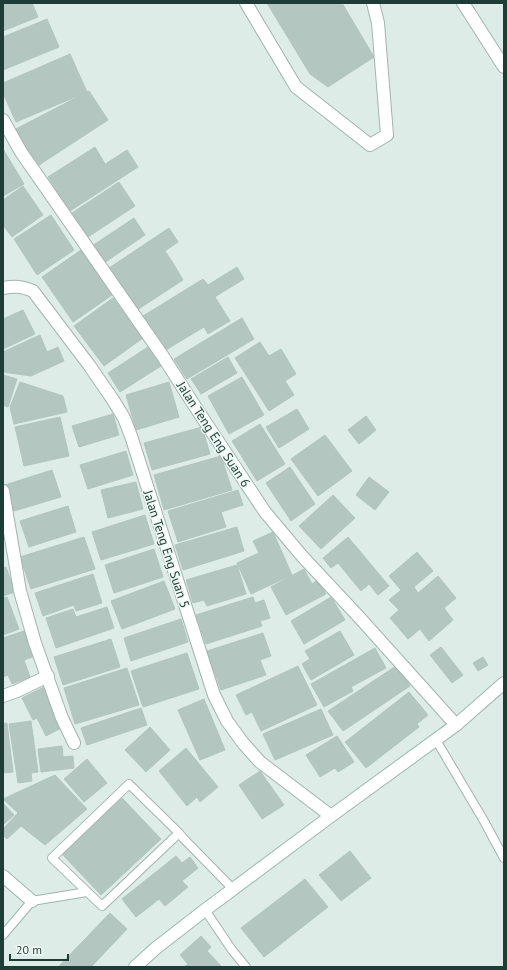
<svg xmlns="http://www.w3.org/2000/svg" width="507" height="970" viewBox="0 0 507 970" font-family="'PT Sans',sans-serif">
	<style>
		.building { fill: #b3c6c0; stroke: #b0c6bf }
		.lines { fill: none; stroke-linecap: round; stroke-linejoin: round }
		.lane-casing { stroke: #a1b4af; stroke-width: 10 }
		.street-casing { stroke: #a1b4af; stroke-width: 14 }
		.secondary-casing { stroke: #9cb8b1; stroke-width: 14 }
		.lane { stroke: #fff; stroke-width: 8 }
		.street { stroke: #fff; stroke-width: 12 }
		.secondary { stroke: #fff; stroke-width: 12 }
		.labels { text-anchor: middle; stroke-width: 3; stroke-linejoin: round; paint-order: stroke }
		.street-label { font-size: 13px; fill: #1e3d37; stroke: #eff8f4 }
	</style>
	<rect width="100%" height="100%" fill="#deece7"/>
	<g class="building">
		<polygon points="3,3 32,3 38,17 3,31"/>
		<polygon points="267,3 342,3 374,57 328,87 310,74"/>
		<polygon points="47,19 59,47 3,70 3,37"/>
		<polygon points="70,54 87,92 16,122 3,93 3,83"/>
		<polygon points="89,91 108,120 36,167 12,131"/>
		<polygon points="95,147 105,164 59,194 48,177"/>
		<polygon points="3,149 24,184 3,196"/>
		<polygon points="127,150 138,167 70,211 59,194"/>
		<polygon points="119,182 135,206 88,237 72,213"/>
		<polygon points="23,186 43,215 12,237 3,225 3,200"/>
		<polygon points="51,215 74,250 37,275 14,239"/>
		<polygon points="134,218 145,235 104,263 92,246"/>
		<polygon points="169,228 178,242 165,251 173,263 126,294 109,268"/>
		<polygon points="81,250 112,295 73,322 42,277"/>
		<polygon points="173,263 183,280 137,310 126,294"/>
		<polygon points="237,267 244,279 154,334 143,316 203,279 208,285"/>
		<polygon points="215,297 230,321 208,334 204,327 164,351 154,334"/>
		<polygon points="113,298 143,338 104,366 74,326"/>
		<polygon points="23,310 35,334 3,349 3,319"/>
		<polygon points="242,318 254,339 187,379 174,359"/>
		<polygon points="40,335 47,352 58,347 64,361 31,376 3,372 3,352"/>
		<polygon points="260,342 269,356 281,349 296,374 285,381 294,395 269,411 235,358"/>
		<polygon points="148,347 161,366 120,392 108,373"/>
		<polygon points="228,357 237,373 201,394 191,379"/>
		<polygon points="3,375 17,379 8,407 3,405"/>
		<polygon points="242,377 264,415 229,434 208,396"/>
		<polygon points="20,382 63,396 67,412 14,424 10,407"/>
		<polygon points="169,382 179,417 136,430 126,395"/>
		<polygon points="297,409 309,429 279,448 266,427"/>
		<polygon points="113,414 119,435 79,447 72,426"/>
		<polygon points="366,416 376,430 359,444 348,430"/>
		<polygon points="60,417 69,456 24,466 15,427"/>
		<polygon points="260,424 285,464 257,481 232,441"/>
		<polygon points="202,427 210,454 152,470 144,443"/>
		<polygon points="325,435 352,471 318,496 291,459"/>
		<polygon points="126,451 133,475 88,489 80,465"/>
		<polygon points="221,456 232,490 164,510 154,475"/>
		<polygon points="290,467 315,504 291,521 266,483"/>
		<polygon points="52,470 61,497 14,511 5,485"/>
		<polygon points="369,477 389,492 375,510 356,495"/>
		<polygon points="136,482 143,509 108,518 101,490"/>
		<polygon points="238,490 243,505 221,512 226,527 178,542 168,511"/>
		<polygon points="333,495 355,518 321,549 299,526"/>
		<polygon points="68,506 76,532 29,547 20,521"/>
		<polygon points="145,515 154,544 101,560 92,532"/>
		<polygon points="237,527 244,551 183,570 175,545"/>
		<polygon points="273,532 292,575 251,594 237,563 259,553 253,541"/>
		<polygon points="84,537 95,569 31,589 20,557"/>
		<polygon points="348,537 389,586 378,595 369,584 361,591 338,563 331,568 323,558"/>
		<polygon points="154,549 163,577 114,593 105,565"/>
		<polygon points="417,552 433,571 414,587 418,593 438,576 456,598 444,608 453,620 429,641 420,629 408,639 390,618 399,610 389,600 401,590 389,576"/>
		<polygon points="237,565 246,594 207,606 204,600 193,603 186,580"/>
		<polygon points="6,567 15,592 3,596 3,568"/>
		<polygon points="304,569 312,584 318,580 326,594 286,615 271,587"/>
		<polygon points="93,574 102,603 76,611 74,605 43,616 35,593"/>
		<polygon points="164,581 175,609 122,629 111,601"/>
		<polygon points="7,597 19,629 3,635 3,598"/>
		<polygon points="253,597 255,603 264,600 270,618 260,621 262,626 206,644 196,615"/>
		<polygon points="331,597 345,620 304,644 291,621"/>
		<polygon points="107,607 114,628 56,648 46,618 73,609 76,617"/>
		<polygon points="181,619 188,642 131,661 124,638"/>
		<polygon points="27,630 36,656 24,660 30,677 12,684 8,675 3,677 3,638"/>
		<polygon points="340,631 354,655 311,680 302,664 310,659 305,651"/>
		<polygon points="263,633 271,656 260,660 266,675 221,690 207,651"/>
		<polygon points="111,639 120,667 63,685 54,657"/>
		<polygon points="441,647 463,675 452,683 430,655"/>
		<polygon points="375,648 386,668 351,687 353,691 324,707 311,684"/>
		<polygon points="187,653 199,689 143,707 131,671"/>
		<polygon points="483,657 488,665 478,671 473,663"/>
		<polygon points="298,666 317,705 261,731 252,712 246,715 236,695"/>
		<polygon points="396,666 410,686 343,731 328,711"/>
		<polygon points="127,668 139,705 75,724 64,688"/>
		<polygon points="44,687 65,726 46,736 37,718 33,720 22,698"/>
		<polygon points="409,692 428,715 417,724 419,727 366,768 345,742"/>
		<polygon points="204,699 225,750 200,760 178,710"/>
		<polygon points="141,708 147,725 87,745 81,728"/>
		<polygon points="321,709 333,735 275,760 263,734"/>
		<polygon points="31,721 38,772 31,773 32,781 18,783 9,724"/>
		<polygon points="7,723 13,772 3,773 3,724"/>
		<polygon points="150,727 170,750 146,772 125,750"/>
		<polygon points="337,736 354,762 338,772 335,768 320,777 306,755"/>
		<polygon points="62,746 63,757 73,756 74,768 41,772 38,749"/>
		<polygon points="186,748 218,787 200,802 197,797 187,806 159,771"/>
		<polygon points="87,759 107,783 84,802 64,779"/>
		<polygon points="260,771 284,805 262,819 239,785"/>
		<polygon points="55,775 87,809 45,845 21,826 7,839 3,835 3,829 18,813 3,799"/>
		<polygon points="122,798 161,839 101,895 62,854"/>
		<polygon points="3,803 14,815 3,825"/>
		<polygon points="350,851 371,878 341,901 319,875"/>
		<polygon points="176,856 182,863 190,857 198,868 182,881 188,887 165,906 159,899 136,917 122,899"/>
		<polygon points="305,879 328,907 264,957 241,928"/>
		<polygon points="110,913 127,929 91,967 58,967"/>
		<polygon points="201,936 211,947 207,951 222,967 184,967 188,964 180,955"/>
	</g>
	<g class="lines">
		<defs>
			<g id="lane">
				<polyline points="436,740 484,821 504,858"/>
				<polyline points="179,833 102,906 52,858 129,784 179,833 183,838 233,889"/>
				<polyline points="205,910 232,950 246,967"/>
				<polyline points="3,935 32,901 87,892"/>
			</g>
			<g id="street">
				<polyline points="246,3 296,87 370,145 387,135 378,23 373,3"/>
				<polyline points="463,3 504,67"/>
				<polyline points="3,120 21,152 162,355 194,405 265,512 302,556 359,617 456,725"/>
				<path d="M3,288C15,286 21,286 33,291L89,365L113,400L124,418L131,436L214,695L227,721L243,743L260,762L331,816"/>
				<polyline points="3,491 20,591 35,643 62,718 74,743"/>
				<polyline points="3,696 17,691 48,676"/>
				<polyline points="3,876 32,901"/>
			</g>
			<polyline id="secondary" points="135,967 156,948 205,910 331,816 456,725 504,683"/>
		</defs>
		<use href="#lane" class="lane-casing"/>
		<use href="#street" class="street-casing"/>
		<use href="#secondary" class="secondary-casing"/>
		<use href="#lane" class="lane"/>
		<use href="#street" class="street"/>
		<use href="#secondary" class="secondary"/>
	</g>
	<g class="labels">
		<g class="street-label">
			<text transform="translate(214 434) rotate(57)" y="5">Jalan Teng Eng Suan 6</text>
			<text transform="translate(167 549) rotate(72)" y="5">Jalan Teng Eng Suan 5</text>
		</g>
	</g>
	<rect width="507" height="970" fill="none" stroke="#1e3d37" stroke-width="8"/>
	<path d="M10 954v6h58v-6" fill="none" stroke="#1e3d37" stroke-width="2"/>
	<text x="16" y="954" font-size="12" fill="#1e3d37" stroke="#eff8f4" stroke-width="3" paint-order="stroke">20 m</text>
</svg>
